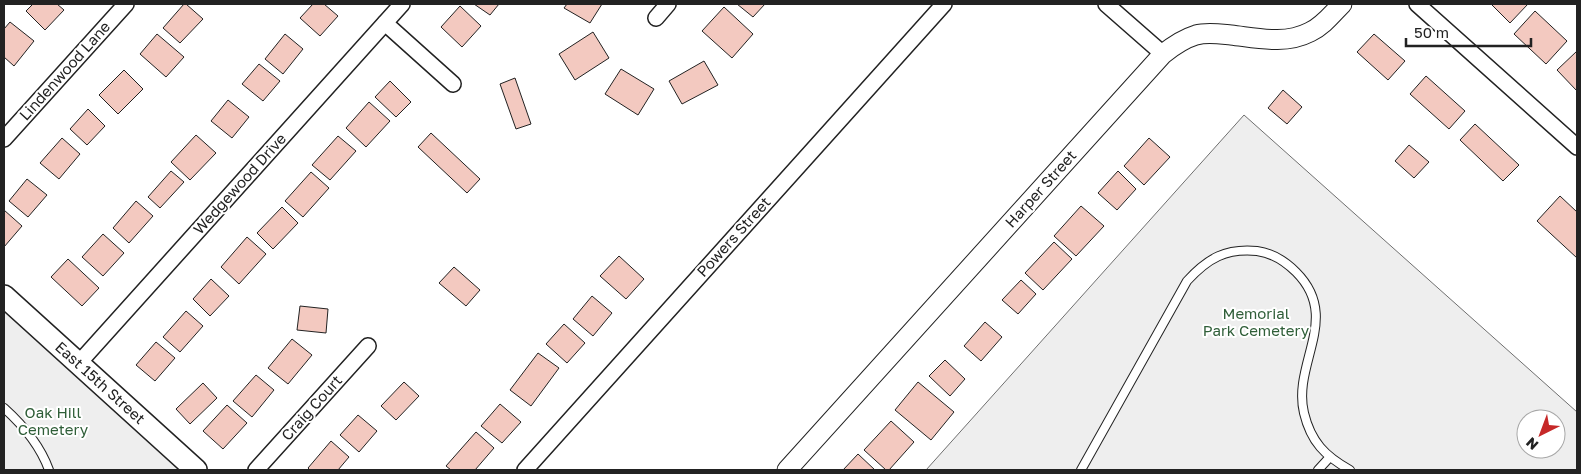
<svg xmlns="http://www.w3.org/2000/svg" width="1581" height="474" viewBox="0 0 1581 474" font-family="'Golos Text',sans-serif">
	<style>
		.green { fill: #eee; stroke: #6f6f6f; fill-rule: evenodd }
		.building { fill: #f3c9c0; stroke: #222 }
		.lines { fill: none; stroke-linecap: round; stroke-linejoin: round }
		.service-casing { stroke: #222; stroke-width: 10 }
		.minor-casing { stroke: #222; stroke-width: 18 }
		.tertiary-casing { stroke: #222; stroke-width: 21 }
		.secondary-casing { stroke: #222; stroke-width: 24 }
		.service { stroke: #fff; stroke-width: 8 }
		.minor { stroke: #fff; stroke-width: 15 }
		.tertiary { stroke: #fff; stroke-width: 19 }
		.secondary { stroke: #fff; stroke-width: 21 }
		.labels { text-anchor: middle; stroke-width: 4; stroke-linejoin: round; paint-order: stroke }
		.street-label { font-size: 15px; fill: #222; stroke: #fff }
		.park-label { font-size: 15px; fill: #2f5e38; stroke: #fff }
	</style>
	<rect width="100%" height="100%" fill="#fff"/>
	<g class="green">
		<path d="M1244,115L1577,412V470H926ZM1526,419H1556V449H1526Z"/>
		<polygon points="4,311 180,470 4,470"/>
	</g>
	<g class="building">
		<polygon points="33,4 57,4 64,10 45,30 26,11"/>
		<polygon points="184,4 186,4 203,19 180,43 163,28"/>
		<polygon points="313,4 324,4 338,16 320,36 300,18"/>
		<polygon points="474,4 499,4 490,15"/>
		<polygon points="567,4 602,4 590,23 564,8"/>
		<polygon points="737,4 765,4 753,17"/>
		<polygon points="1491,4 1528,4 1510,23"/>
		<polygon points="460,6 481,26 462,47 441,27"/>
		<polygon points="724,7 753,34 732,58 702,31"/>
		<polygon points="1535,11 1567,41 1546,64 1514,34"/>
		<polygon points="10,22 34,41 14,66 4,57 4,29"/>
		<polygon points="593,32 609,58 575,80 559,54"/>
		<polygon points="157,34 184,57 166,77 140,54"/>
		<polygon points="285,34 303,49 283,74 265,59"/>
		<polygon points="1374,34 1405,61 1388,80 1357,52"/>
		<polygon points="1577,51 1577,91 1557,70"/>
		<polygon points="704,61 718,85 682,104 669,81"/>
		<polygon points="259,64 280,81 263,101 242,84"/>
		<polygon points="621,69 654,89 638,115 605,94"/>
		<polygon points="124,70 143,89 118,114 99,95"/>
		<polygon points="1426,76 1465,111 1449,129 1410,94"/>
		<polygon points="515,78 531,124 516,129 500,84"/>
		<polygon points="390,81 411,102 396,117 375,97"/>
		<polygon points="1283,90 1302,107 1287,124 1268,108"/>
		<polygon points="228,100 249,117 232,138 211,121"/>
		<polygon points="369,102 390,121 366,147 346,128"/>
		<polygon points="88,109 105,126 87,145 70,129"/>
		<polygon points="1475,124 1519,165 1503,181 1460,140"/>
		<polygon points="431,133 480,179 467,193 418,147"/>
		<polygon points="196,135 216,153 190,180 171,162"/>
		<polygon points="338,136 356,151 330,180 312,165"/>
		<polygon points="62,138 80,154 59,179 40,163"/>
		<polygon points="1149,138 1170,157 1144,185 1124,166"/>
		<polygon points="1409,145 1429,162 1414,178 1395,161"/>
		<polygon points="171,171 184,182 160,208 148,197"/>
		<polygon points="1118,171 1136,189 1117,210 1098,193"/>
		<polygon points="311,172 329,188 303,217 285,201"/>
		<polygon points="27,179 47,195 28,217 9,201"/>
		<polygon points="1560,196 1577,212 1577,258 1537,221"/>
		<polygon points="136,201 153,216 129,243 113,228"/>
		<polygon points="1081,206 1104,226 1076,256 1054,236"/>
		<polygon points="282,207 298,223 273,249 257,233"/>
		<polygon points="4,210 22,226 4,247"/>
		<polygon points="103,234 124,253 103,276 82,257"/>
		<polygon points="247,237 266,254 239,284 221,267"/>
		<polygon points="1054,242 1072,259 1043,290 1025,273"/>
		<polygon points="619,256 644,279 626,299 600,276"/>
		<polygon points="68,259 99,288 82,306 51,277"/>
		<polygon points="454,267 480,290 466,306 439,283"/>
		<polygon points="211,279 229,296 210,316 193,299"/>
		<polygon points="1021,280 1036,294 1018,314 1002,300"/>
		<polygon points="592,296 612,313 593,336 573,319"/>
		<polygon points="300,306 328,309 326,333 297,330"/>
		<polygon points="186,311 203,326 180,352 163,337"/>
		<polygon points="985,322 1002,337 981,361 964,346"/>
		<polygon points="564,324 585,343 567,363 546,344"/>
		<polygon points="292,339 312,355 288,384 268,368"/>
		<polygon points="156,342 175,358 155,381 136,365"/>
		<polygon points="538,353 559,368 531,406 510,390"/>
		<polygon points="945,360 965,379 950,396 929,376"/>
		<polygon points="256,375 274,390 252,417 233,401"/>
		<polygon points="404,382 419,396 396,420 381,406"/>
		<polygon points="918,382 954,412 931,440 895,410"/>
		<polygon points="203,383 217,398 190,424 176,409"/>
		<polygon points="500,404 521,422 502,443 481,426"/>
		<polygon points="227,405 247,423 223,449 203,431"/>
		<polygon points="358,415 377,431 359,452 340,435"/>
		<polygon points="891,421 914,442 889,470 886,470 864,450"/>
		<polygon points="476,432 494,448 475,470 451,470 446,466"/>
		<polygon points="331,441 349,457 338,470 310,470 308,468"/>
		<polygon points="858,454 875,470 843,470"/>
	</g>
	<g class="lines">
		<defs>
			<g id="service">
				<path d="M4,408C24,426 40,445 49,470"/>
				<path d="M1081,470L1187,281C1208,258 1226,248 1257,251C1272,253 1286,262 1296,272C1342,318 1292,363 1304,413C1311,442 1325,456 1350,470"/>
				<polyline points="1318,470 1329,458"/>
			</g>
			<g id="minor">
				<polyline points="1106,4 1163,54"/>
				<polyline points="1417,4 1577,147"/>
				<polyline points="656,18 668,4"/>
				<polyline points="385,23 453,84"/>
				<polyline points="4,139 126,4"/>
				<polyline points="78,364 402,4"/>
				<polyline points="256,470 368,346"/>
				<polyline points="525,470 944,4"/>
			</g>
			<path id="tertiary" d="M787,470L1163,54C1173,46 1183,39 1196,35C1207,32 1220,34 1231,35C1257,38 1285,45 1310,32C1323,26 1332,14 1342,4"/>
			<polyline id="secondary" points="4,296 196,470"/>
		</defs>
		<use href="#service" class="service-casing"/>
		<use href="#minor" class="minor-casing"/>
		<use href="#tertiary" class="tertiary-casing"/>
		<use href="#secondary" class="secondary-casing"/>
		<use href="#service" class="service"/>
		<use href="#minor" class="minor"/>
		<use href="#tertiary" class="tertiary"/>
		<use href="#secondary" class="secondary"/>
	</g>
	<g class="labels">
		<g class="street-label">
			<text transform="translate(65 71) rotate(-48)" y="5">Lindenwood Lane</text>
			<text transform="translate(240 184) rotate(-48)" y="5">Wedgewood Drive</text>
			<text transform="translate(1041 189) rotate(-48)" y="5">Harper Street</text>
			<text transform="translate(734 237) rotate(-48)" y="5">Powers Street</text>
			<text transform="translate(100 383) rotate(42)" y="5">East 15th Street</text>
			<text transform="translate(312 408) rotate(-48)" y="5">Craig Court</text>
		</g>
		<g class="park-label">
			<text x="1256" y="319">Memorial<tspan x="1256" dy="17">Park Cemetery</tspan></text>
			<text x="53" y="418">Oak Hill<tspan x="53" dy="17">Cemetery</tspan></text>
		</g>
	</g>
	<rect width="1581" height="474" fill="none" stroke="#222222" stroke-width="10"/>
	<g transform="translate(1541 434) rotate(222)"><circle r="24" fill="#ffffff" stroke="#a7a7a7"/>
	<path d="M0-4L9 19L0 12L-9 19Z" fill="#c62828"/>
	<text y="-8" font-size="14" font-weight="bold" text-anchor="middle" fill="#222222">N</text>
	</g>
	<path d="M1406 38v8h125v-8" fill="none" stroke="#222222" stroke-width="2.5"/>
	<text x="1414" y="38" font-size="15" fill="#222222" stroke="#ffffff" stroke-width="4" paint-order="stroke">50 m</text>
</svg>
